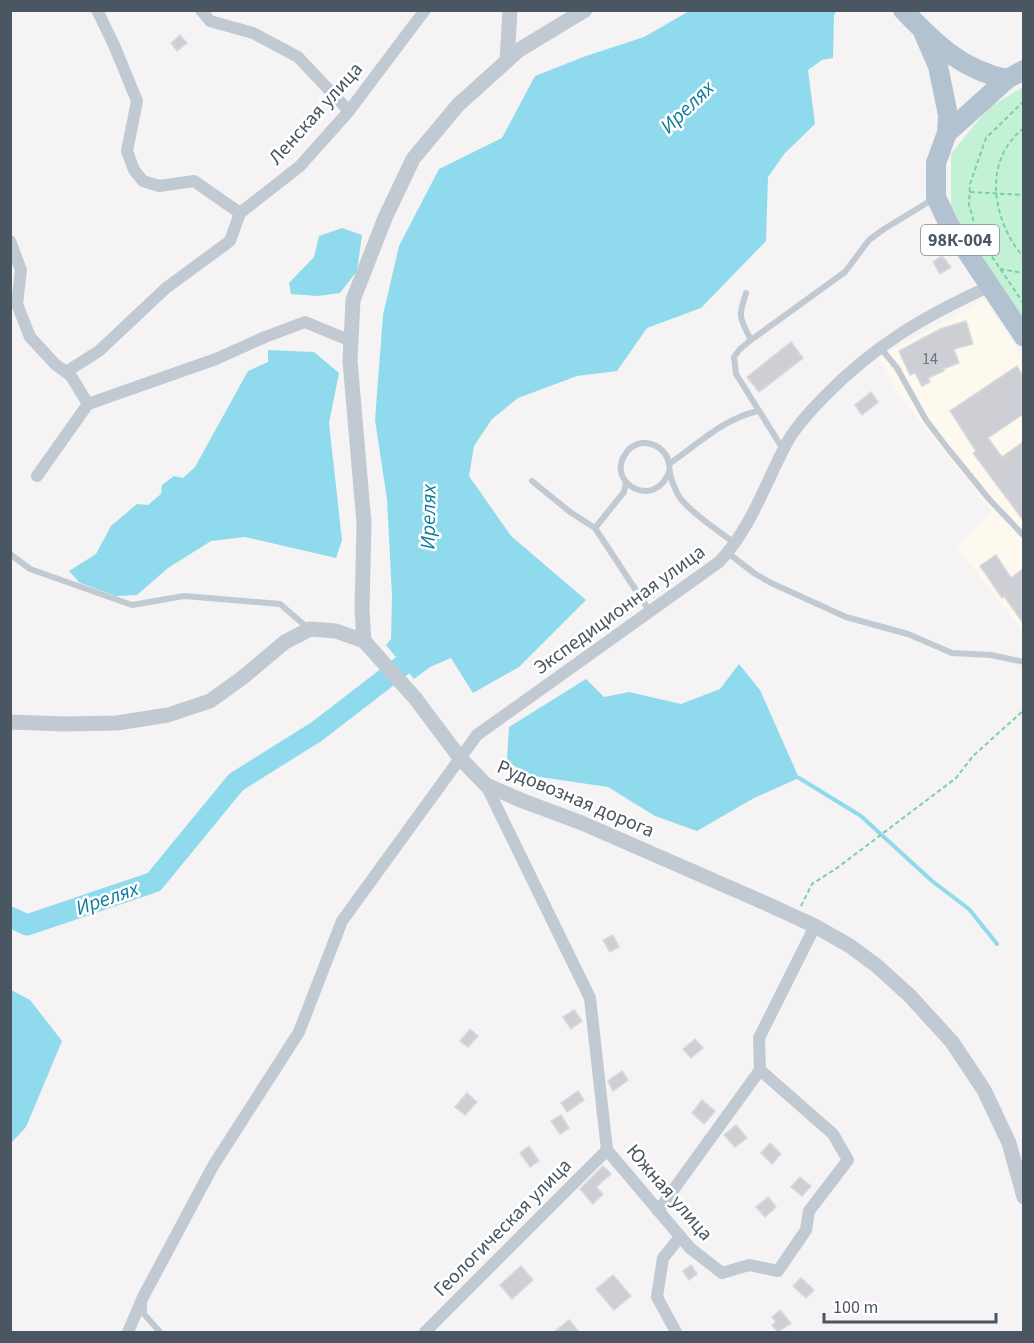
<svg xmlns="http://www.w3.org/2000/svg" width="1034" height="1343" viewBox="0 0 1034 1343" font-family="'Source Sans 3',sans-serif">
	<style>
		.commercial { fill: #fdf9ef }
		.green { fill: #c3f1d5 }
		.water { fill: #90daee }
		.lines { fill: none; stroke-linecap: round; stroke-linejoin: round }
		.stream { stroke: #90daee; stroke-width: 4 }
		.river { stroke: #90daee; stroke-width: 21 }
		.building { fill: #cdcfd5; stroke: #d7d9de; stroke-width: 1.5 }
		.path { stroke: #7ad0a6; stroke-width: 2; stroke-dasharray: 4.5 3; stroke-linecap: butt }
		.service { stroke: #c1cad2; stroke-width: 6 }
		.minor { stroke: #c1cad2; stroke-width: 12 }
		.tertiary { stroke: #c1cad2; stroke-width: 15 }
		.primary { stroke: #b3c2d1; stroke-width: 20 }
		.labels { text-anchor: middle; stroke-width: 5; stroke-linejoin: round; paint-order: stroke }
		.number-label { font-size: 16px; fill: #6b747e }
		.shield { fill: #fff; stroke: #808990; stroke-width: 1.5 }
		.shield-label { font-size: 18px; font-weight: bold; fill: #4a5661 }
		.street-label { font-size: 20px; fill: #4a5661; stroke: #fff }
		.water-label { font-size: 21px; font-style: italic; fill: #0c7c9b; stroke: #fff }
	</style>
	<rect width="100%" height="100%" fill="#f5f3f3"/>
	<polygon class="commercial" points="984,299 1023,357 1023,631 957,548 992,511 897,392 878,358"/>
	<polygon class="green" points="1023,87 1023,325 951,215 951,154 988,108"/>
	<g class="water">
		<polygon points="691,10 836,11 834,15 833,58 822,60 808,70 815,124 785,153 768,177 766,241 701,308 647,328 617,371 577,376 518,398 492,419 474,446 469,476 511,536 586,600 519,667 473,693 451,658 430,667 414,679 386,645 391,639 392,596 387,499 375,420 383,315 399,246 439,169 502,138 535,76 586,56 644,37"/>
		<polygon points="342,228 362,235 357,271 340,293 318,296 291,294 289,283 314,257 319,236"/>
		<polygon points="268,350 314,352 339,373 329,423 342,540 336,558 245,537 211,541 168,568 137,595 116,596 80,583 69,571 96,554 111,526 137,504 148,505 161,494 162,485 174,476 183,478 195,467 248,371 268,362"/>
		<polygon points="739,664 760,690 799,778 754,798 697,831 655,816 608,787 526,775 507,760 509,727 586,679 604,697 629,692 681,704 720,689"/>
		<polygon points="11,990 30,1000 62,1041 26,1127 11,1143"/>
	</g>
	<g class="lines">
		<polyline class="stream" points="799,778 861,816 932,881 969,909 997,944"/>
		<polyline class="river" points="10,917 27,925 154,882 236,782 316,732 403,665 423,647"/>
	</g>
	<g class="building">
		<polygon points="180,35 187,43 177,51 171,43"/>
		<polygon points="942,256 951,267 940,274 933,262"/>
		<polygon points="966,321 973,344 954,349 959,363 943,369 944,371 928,378 930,382 922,386 915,373 910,375 899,351 940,329"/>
		<polygon points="791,342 803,358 759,392 747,377"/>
		<polygon points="1017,366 1023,377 1023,414 988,438 1002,457 1023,442 1023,520 973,453 976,451 950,411"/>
		<polygon points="871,392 878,402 862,415 855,405"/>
		<polygon points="996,555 1011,578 1023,569 1023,623 1004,596 1002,598 980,566"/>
		<polygon points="613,935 619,947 610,952 603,940"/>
		<polygon points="574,1010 582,1021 571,1029 563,1017"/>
		<polygon points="470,1029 478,1036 468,1047 460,1041"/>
		<polygon points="695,1039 703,1048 691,1058 683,1049"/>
		<polygon points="622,1071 628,1080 613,1091 608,1081"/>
		<polygon points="578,1091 584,1100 567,1112 561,1103"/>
		<polygon points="467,1093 477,1102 465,1115 455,1107"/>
		<polygon points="702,1100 715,1111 704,1124 692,1113"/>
		<polygon points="561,1115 569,1128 560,1134 551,1121"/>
		<polygon points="736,1125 747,1138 735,1147 724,1135"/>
		<polygon points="770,1143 781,1154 772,1164 761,1153"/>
		<polygon points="529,1146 539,1161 530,1167 520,1153"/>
		<polygon points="603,1166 611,1174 596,1187 603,1194 593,1204 580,1189"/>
		<polygon points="800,1177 811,1186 802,1196 791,1187"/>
		<polygon points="768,1197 776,1207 765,1217 756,1207"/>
		<polygon points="691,1265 697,1274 689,1280 683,1271"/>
		<polygon points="521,1266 533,1280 512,1299 500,1285"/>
		<polygon points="613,1275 631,1296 614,1310 596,1289"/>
		<polygon points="801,1278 814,1290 806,1298 793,1286"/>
		<polygon points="780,1310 791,1323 778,1332 772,1325 776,1322 772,1317"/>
		<polygon points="569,1320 579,1332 554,1332"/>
	</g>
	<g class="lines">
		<g class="path">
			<polyline points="1024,101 986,138 970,184 969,205 978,236 1024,304"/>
			<path d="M1024,128C981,161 993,222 1024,258"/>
			<polyline points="970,192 1024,195"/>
			<polyline points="1000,269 1024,273"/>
			<polyline points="801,906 812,884 837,868 956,778 973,756 1024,710"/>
		</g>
		<g class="service">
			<path d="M746,293C738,317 739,317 751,340"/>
			<polyline points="880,347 897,368 926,420 949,450 989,499 1024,536"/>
			<polyline points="783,449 736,374 734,357 740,349 751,340 845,272 869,240 884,229 935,198"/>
			<path d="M669,464C698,444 723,419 758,411"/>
			<path d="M669,472C655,509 608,485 624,456C628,449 635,444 642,443C655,442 667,451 669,464C670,467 669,470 670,473C671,480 676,492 680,498C691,513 719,531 734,543"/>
			<polyline points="532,481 570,512 595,528"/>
			<polyline points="626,483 624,492 595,528 649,610"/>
			<polyline points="728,553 754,573 769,582 846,617 908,634 952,653 991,655 1024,662"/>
			<polyline points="10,554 30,569 132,605 184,596 280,604 309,629"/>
			<polyline points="144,1304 144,1314 160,1332"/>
		</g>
		<g class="minor">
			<polyline points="97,10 114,45 137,101 127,151 134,170 143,181 159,186 194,181 240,213"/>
			<polyline points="201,10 210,21 253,33 298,57 349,111"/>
			<polyline points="10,241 21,270 17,304 30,337 55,364 71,376 88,404"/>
			<polyline points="66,372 99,351 166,288 230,241 240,213 300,166 349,111 425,10"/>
			<polyline points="37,476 88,404 216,359 265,337 305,322 351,341"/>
			<polyline points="486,785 590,998 607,1150 690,1248 722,1273 749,1265 778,1271 806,1230 809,1211 848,1160 833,1134 760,1070 759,1038 815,926"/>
			<polyline points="658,1211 760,1070"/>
			<path d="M128,1332L143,1297L213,1166L299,1032L342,921L477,735L719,562C752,528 766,480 789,439C799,423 811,410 824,397C874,345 925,316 990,286"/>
			<polyline points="425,1332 607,1150"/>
			<polyline points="676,1332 657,1297 663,1258 680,1237"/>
		</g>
		<g class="tertiary">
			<polyline points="507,60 510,10"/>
			<polyline points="364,641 362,609 364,523 350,361 353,300 385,218 413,159 458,105 519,50 585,10"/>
			<polyline points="10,722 64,724 117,723 168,715 210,701 242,678 285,642 310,629 336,631 364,641 415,698 460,758 486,785 523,801 582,823 765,903 815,926 850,946 877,966 910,996 952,1042 984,1090 1009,1143 1024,1197"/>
		</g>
		<g class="primary">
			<path d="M903,10C934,42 961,70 1007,79"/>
			<polyline points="924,34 938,66 948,115 947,133 936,163 936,197 949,225 1024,337"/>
			<polyline points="947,133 1007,79 1024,70"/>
		</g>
	</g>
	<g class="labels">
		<g class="number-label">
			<text x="930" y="364">14</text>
		</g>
		<rect class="shield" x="921" y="225" width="78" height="30" rx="4.5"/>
		<g class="shield-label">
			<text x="960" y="246">98К-004</text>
		</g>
		<g class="street-label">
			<text transform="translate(315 113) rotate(-48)" y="7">Ленская улица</text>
			<text transform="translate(619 609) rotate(-36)" y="7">Экспедиционная улица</text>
			<text transform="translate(576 798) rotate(23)" y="7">Рудовозная дорога</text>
			<text transform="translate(670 1192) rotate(49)" y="7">Южная улица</text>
			<text transform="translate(502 1227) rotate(-45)" y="7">Геологическая улица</text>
		</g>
		<g class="water-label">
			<text transform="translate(687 107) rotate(-44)" y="7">Ирелях</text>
			<text transform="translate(428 517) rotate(-89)" y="7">Ирелях</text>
			<text transform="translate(107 898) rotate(-19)" y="7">Ирелях</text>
		</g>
	</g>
	<rect width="1034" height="1343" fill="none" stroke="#4a5661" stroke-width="24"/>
	<path d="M824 1313v9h172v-9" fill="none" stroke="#4a5661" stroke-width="3"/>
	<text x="833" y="1313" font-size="18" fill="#4a5661" stroke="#ffffff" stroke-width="4.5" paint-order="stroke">100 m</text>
</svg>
